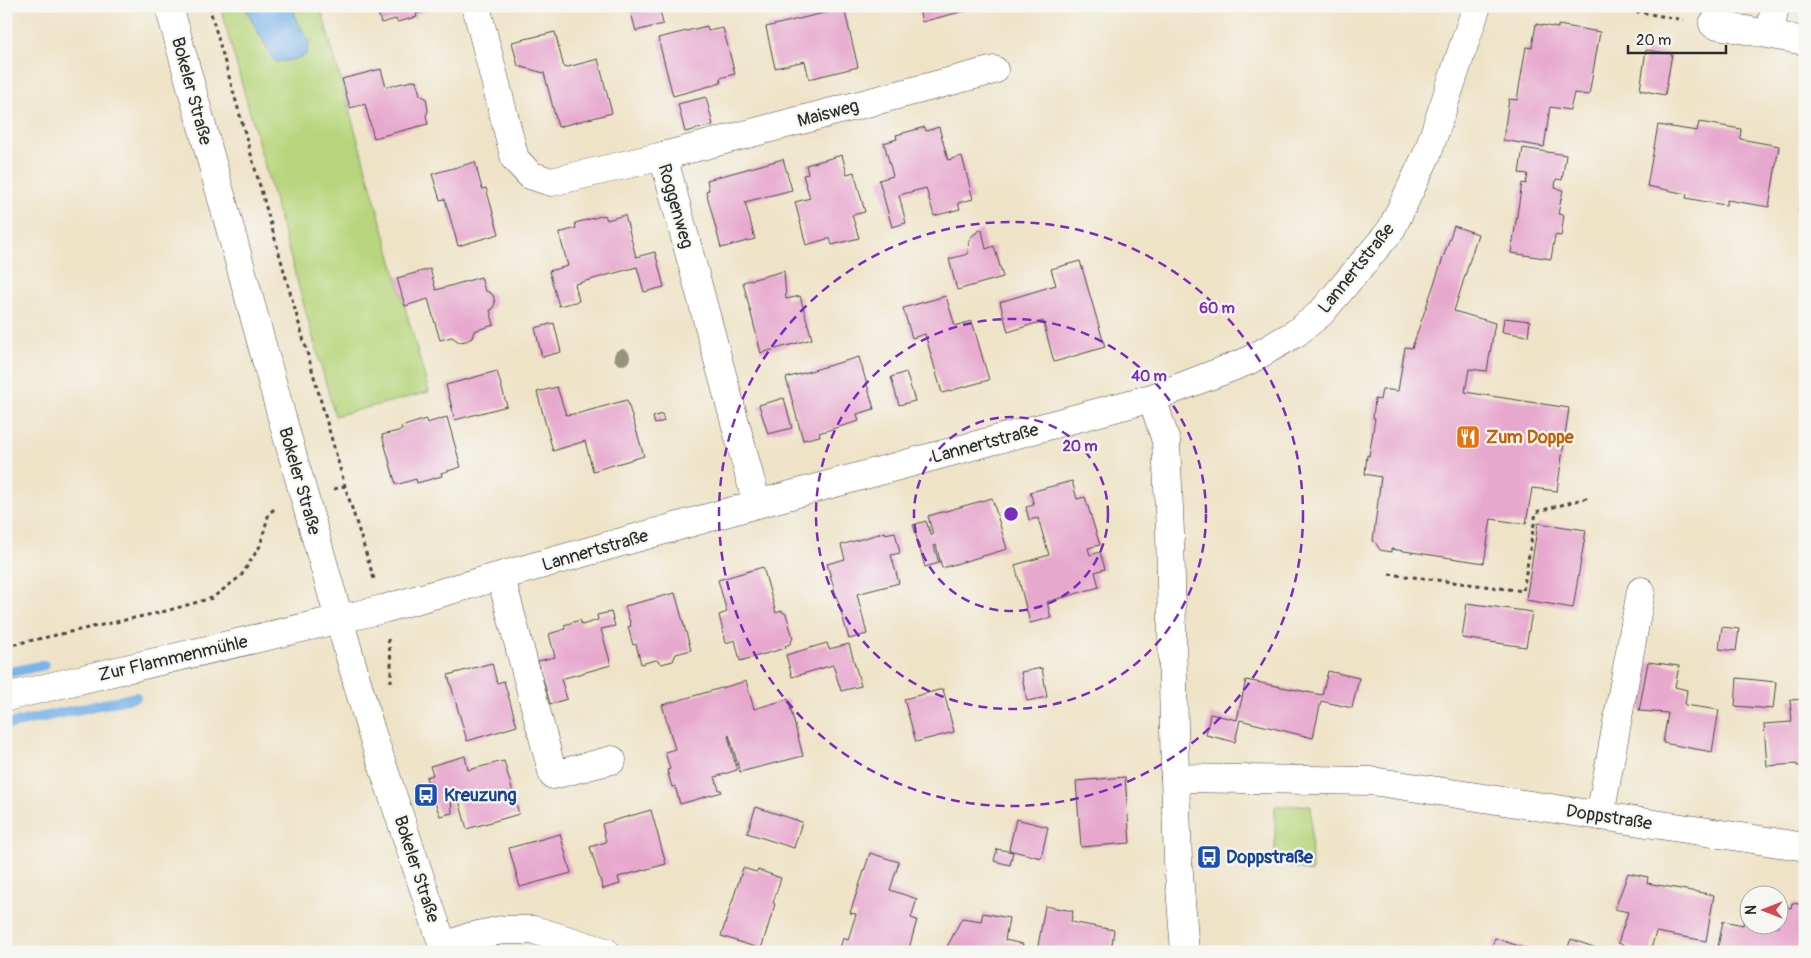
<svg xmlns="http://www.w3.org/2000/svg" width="1811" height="958" viewBox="0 0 1811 958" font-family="Pangolin,sans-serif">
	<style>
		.green { fill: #b7d57b; stroke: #718053 }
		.water { fill: #7ab3ea; stroke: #526f8a }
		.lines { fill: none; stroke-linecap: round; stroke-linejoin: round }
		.stream { stroke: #7ab3ea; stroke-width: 10 }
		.building { fill: #e7a8ce }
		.minor-casing { stroke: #484742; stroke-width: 29 }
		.major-casing { stroke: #484742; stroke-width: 29 }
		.path { stroke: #484742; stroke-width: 3; stroke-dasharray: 4 4; stroke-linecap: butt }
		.minor { stroke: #fff; stroke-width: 28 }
		.major { stroke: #fff; stroke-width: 28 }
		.tree { fill: #96957c }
		.ring { fill: none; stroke: #7b2cbf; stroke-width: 2.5; stroke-dasharray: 9 6 }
		.labels { text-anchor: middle; stroke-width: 4.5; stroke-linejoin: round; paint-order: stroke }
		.street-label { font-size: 18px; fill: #2b2b2b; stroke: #f6f6f2 }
		.food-label { font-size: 18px; font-weight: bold; fill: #c56008; stroke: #f6f6f2; text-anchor: start }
		.transit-label { font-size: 18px; font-weight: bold; fill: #164399; stroke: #f6f6f2; text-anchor: start }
		.centre { fill: #7b2cbf; stroke: #f6f6f2; stroke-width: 2.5 }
		.ring-label { font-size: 15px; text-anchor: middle; font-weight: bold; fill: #7b2cbf; stroke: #f6f6f2; stroke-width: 4.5; stroke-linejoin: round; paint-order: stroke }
	</style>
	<rect width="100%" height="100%" fill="#f6f6f2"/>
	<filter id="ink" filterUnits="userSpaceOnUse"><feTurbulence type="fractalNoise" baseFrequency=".02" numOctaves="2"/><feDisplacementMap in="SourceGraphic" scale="10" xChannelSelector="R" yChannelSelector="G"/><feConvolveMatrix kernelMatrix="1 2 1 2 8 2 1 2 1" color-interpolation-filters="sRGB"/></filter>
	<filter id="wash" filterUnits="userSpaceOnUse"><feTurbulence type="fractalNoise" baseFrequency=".0096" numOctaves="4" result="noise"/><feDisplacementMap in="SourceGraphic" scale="20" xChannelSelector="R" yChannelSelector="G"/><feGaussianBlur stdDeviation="1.12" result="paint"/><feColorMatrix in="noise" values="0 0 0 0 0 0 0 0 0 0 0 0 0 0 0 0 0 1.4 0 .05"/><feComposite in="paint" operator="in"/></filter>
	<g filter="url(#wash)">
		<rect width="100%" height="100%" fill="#efe3c7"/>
		<g class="green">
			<polygon points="220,6 320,6 429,392 335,416"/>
			<polygon points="1311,805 1312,873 1275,860 1275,806"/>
		</g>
		<polygon class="water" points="244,6 293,6 295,17 309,42 306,55 293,60 275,62"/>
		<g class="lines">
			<g class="stream">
				<polyline points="6,673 44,665"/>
				<polyline points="6,725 136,697"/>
			</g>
		</g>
		<g id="blocks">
			<g class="building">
				<polygon points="376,6 433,6 433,9 416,14 417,17 397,22 396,19 381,23"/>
				<polygon points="656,6 659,6 663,24 636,31 631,13"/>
				<polygon points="918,6 970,6 971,9 922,22"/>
				<polygon points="844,8 858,67 809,79 805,61 775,68 766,27"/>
				<polygon points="1536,24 1558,28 1558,25 1600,32 1589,95 1574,93 1570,110 1550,107 1544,147 1503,140 1509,99 1517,100 1526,47 1532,48"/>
				<polygon points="707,26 708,31 723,28 735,74 720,78 721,83 673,96 658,38"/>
				<polygon points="555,32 564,68 598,59 612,113 558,127 544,73 518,66 512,42"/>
				<polygon points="1646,50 1672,54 1665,95 1640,90"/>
				<polygon points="381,69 386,87 416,80 420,95 426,98 428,111 426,116 428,124 374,138 365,104 350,108 342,79"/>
				<polygon points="706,97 713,125 685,132 678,104"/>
				<polygon points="1699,122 1741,129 1740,139 1779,146 1769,207 1727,200 1726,205 1712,203 1686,198 1687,194 1647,186 1658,125 1697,131"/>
				<polygon points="925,127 926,131 939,127 948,160 962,156 973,199 958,203 960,209 934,216 926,188 899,195 906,223 892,227 879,180 893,176 884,143 897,139 896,135"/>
				<polygon points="1523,148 1566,155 1562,180 1556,179 1555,188 1563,190 1558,214 1564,215 1561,236 1555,235 1551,259 1511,253 1522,183 1526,184 1528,174 1519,173"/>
				<polygon points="842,155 847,174 854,172 865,212 852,215 859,238 832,245 830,238 806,245 795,202 810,198 803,175 808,174 806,165"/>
				<polygon points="783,159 792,190 745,202 755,239 721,248 706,191 709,190 707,180"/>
				<polygon points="475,162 482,189 486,188 499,234 458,246 445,199 440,200 432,174"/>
				<polygon points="1804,182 1805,183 1805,213 1798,212"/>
				<polygon points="605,215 607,220 625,215 636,257 655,252 664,287 644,292 637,267 575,284 579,301 559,306 549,271 568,266 559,233 576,228 575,223"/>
				<polygon points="1454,226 1478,234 1454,311 1495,323 1487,371 1469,369 1465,392 1569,408 1557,491 1532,488 1526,524 1491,519 1484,563 1391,549 1391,552 1380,550 1375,542 1373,541 1381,477 1365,474 1367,455 1369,456 1375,418 1373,418 1375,399 1380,400 1382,389 1398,391 1405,347 1412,348"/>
				<polygon points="980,230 982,230 986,249 994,246 1003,277 957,290 949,259 968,254 969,240 973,235"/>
				<polygon points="1080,261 1105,347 1054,362 1043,321 1008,332 1000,302 1056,285 1051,269"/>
				<polygon points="430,269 436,290 481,277 485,291 487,291 493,295 495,303 492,310 490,310 494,325 474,331 472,338 466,341 459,342 452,337 440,340 428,299 405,306 397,278"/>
				<polygon points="784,271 786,299 800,296 812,339 761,353 743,282"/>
				<polygon points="946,296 955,326 972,321 989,380 942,393 925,334 912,338 903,308"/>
				<polygon points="1504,318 1530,321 1528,336 1502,332"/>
				<polygon points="554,323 561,352 542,357 535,328"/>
				<polygon points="859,357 874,409 857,414 859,421 819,433 820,436 803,440 786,378"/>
				<polygon points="497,371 507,406 455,420 446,385"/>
				<polygon points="906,372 915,401 899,405 891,377"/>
				<polygon points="557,387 566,415 580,413 627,400 644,456 593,471 585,441 553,451 537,392"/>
				<polygon points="784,398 792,428 768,434 759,405"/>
				<polygon points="662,414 664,421 655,424 653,417"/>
				<polygon points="447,417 461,467 441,473 442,476 417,483 416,479 396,485 382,435 402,430 401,427 426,419 427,423"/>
				<polygon points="1072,481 1077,499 1085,497 1100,545 1088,548 1090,555 1100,552 1105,569 1095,572 1099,587 1047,602 1051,618 1030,623 1015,565 1049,555 1038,518 1029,520 1026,507 1034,505 1030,492"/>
				<polygon points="992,498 1007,549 942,568 936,545 934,546 939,563 925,567 913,525 926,521 931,535 933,535 928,516"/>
				<polygon points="1538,523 1586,530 1573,608 1526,600"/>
				<polygon points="885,532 885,534 895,532 900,553 891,555 899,583 857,594 867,634 849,639 827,564 845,559 841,545"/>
				<polygon points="763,567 776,613 781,611 786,614 793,638 790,644 785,646 786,648 740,661 735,640 726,643 719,615 727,612 718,580"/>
				<polygon points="675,593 691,650 676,654 673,661 662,664 656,660 641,664 636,644 633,645 628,627 631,626 625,606"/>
				<polygon points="1467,603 1532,612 1526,647 1462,638"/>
				<polygon points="611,612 615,626 601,629 611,665 561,679 567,699 550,704 538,661 555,657 549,634 565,629 564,625 580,620 582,625 598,620 597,615"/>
				<polygon points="1722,627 1739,629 1736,651 1719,649"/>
				<polygon points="827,643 829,649 849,644 861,686 841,691 833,665 792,677 786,655"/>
				<polygon points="1648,662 1679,666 1675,687 1687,690 1685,705 1719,710 1712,752 1663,743 1668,713 1639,711"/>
				<polygon points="492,663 497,683 504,681 517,726 467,741 448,675"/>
				<polygon points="1042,668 1047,697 1027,701 1021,672"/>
				<polygon points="1328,671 1359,678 1352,708 1321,701 1313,738 1240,720 1235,742 1206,735 1210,714 1237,720 1246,680 1322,695"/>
				<polygon points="1737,678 1776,682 1773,709 1735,706"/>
				<polygon points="746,681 754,709 788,699 803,756 740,772 729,735 728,736 737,770 715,777 719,790 721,790 722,792 680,804 675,786 672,787 667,770 670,769 665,752 675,749 662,705"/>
				<polygon points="943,689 954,732 916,742 904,699"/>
				<polygon points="1805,699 1805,766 1797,766 1797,764 1767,766 1764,724 1792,722 1790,700"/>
				<polygon points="465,756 468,770 504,761 519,814 467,829 457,794 451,796 452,813 440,816 434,800 433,801 426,777 433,775 430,766"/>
				<polygon points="1125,777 1130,843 1081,847 1076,781"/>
				<polygon points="756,807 802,822 794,848 747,833"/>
				<polygon points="651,810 666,864 618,877 620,884 603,889 590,847 606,842 602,824"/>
				<polygon points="1016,819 1048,827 1041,858 1009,850"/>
				<polygon points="560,834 571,873 520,887 509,848"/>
				<polygon points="997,849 1013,852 1010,865 994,861"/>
				<polygon points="870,853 899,862 890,890 917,899 911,918 917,920 908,952 839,952 843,938 848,940 856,914 850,913"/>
				<polygon points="743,868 756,872 758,870 781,878 773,903 775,904 761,949 721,936"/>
				<polygon points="1628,873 1648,877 1647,883 1714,895 1706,941 1656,932 1650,952 1644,952 1618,943 1628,912 1615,909"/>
				<polygon points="1748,899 1748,926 1778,926 1778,905 1791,908 1792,903 1805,905 1805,943 1803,952 1717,952 1723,921 1743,925"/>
				<polygon points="1045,906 1073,911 1071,922 1114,930 1111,952 1064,952 1038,946"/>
				<polygon points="983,913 1009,918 1005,940 1023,944 1021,952 975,952 947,947 962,918 981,921"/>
				<polygon points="1495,938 1533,951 1533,952 1490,952"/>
				<polygon points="1571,939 1599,949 1597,952 1566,952"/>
			</g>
		</g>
	</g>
	<g filter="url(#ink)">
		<use href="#blocks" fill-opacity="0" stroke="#484742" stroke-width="1"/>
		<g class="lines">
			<defs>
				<g id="minor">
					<polyline points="476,6 515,159 530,175 551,182 663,156 994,70"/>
					<polyline points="1713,24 1805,41"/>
					<polyline points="1770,34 1775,6"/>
					<polyline points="663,156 757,504"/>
					<polyline points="1152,398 1166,441 1170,532 1175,778 1178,861 1185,952"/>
					<polyline points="501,577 553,775 612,760"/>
					<polyline points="6,697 383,609 757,504 1152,398 1248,361 1296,333 1321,313 1391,230 1428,152 1477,6"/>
					<polyline points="1175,778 1372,781 1799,846 1805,845"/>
					<polyline points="1600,816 1641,591"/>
					<polyline points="443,947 469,937 502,930 534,930 606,952"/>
				</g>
				<polyline id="major" points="169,6 287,436 371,731 445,952"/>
			</defs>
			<use href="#minor" class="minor-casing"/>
			<use href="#major" class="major-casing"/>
			<g class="path">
				<polyline points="209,6 345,486 374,579"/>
				<polyline points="1604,6 1684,20"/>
				<polyline points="334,489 345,486"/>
				<polyline points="1389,574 1523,591 1536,512 1590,497"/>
				<polyline points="388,639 391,660 391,682"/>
				<polyline points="6,646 166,611 212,598 241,576 260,546 269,513 276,508"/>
			</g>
			<use href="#minor" class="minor"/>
			<use href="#major" class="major"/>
		</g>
		<circle class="tree" cx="622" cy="357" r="8"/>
	</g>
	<g class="ring">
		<circle cx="1011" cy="514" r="97"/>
		<circle cx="1011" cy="514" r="195"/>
		<circle cx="1011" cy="514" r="292"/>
	</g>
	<defs>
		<symbol id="restaurant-square" viewBox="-11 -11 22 22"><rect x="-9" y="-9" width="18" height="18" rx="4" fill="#e8710a" stroke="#f6f6f2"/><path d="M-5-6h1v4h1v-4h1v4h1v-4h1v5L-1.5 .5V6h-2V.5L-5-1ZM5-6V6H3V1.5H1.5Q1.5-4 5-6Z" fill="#fff"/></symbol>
		<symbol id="bus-square" viewBox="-11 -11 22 22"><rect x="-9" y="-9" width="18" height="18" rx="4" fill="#1a4fb4" stroke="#f6f6f2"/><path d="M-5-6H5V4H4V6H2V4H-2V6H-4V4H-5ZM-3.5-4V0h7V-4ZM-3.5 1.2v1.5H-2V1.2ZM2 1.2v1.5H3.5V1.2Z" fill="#fff"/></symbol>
	</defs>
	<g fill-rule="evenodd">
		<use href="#restaurant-square" x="1454" y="423" width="28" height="28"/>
		<use href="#bus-square" x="412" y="781" width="28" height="28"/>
		<use href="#bus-square" x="1195" y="843" width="28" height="28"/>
	</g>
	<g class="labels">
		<g class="street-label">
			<text transform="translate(192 91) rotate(75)" y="6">Bokeler Straße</text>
			<text transform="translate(828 113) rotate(-15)" y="6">Maisweg</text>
			<text transform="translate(676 206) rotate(74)" y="6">Roggenweg</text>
			<text transform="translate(1356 268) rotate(-51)" y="6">Lannertstraße</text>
			<text transform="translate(985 443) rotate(-15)" y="6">Lannertstraße</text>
			<text transform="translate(300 481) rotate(74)" y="6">Bokeler Straße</text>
			<text transform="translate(595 550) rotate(-16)" y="6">Lannertstraße</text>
			<text transform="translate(173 658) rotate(-13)" y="6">Zur Flammenmühle</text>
			<text transform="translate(1609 817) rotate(9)" y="6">Doppstraße</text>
			<text transform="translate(417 869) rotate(72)" y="6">Bokeler Straße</text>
		</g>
		<g class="food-label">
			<text x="1486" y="443">Zum Doppe</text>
		</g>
		<g class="transit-label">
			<text x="444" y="801">Kreuzung</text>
			<text x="1226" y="863">Doppstraße</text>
		</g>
	</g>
	<circle cx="1011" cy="514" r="8" class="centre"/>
	<g class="ring-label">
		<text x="1217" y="313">60 m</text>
		<text x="1149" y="381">40 m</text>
		<text x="1080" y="451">20 m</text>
	</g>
	<rect width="1811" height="958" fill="none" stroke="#f6f6f2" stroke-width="25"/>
	<g transform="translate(1764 910) rotate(270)"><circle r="24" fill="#f6f6f2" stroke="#a5a5a2"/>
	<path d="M0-4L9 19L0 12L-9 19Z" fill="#d1495b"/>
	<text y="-8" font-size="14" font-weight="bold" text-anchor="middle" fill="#2b2b2b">N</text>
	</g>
	<path d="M1628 45v8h98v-8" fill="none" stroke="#2b2b2b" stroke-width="2.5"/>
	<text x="1636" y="45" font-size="15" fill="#2b2b2b" stroke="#f6f6f2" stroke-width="4" paint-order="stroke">20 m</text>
</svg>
